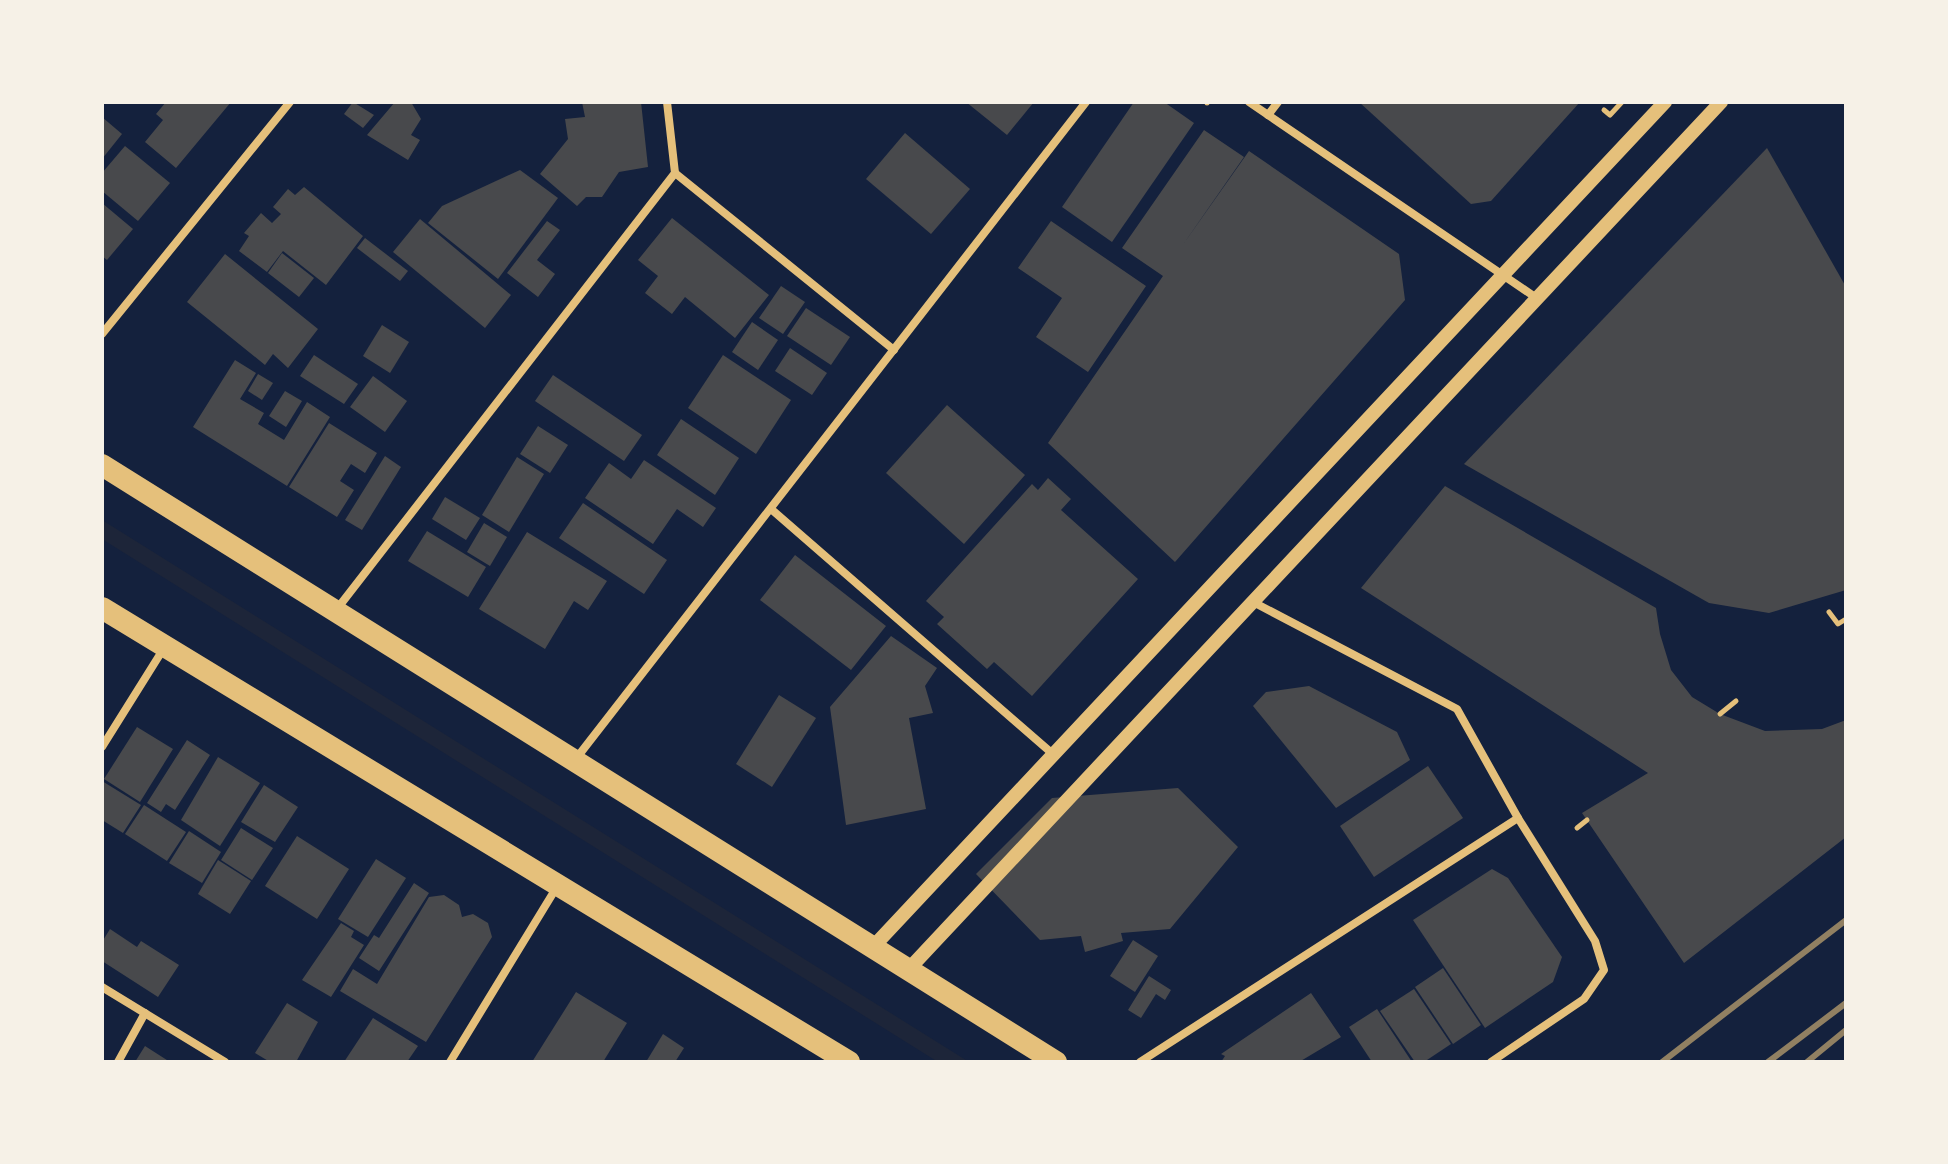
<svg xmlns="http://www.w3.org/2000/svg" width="1948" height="1164" viewBox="0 0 1948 1164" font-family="'Asap Condensed',sans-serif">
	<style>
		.green { fill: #1d2539 }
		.building { fill: #48494c }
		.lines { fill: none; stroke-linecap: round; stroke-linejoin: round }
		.path { stroke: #e5c07b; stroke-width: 5 }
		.minor { stroke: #e5c07b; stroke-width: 8 }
		.tertiary { stroke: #e5c07b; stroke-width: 14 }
		.trunk { stroke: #e5c07b; stroke-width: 22 }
		.rail { stroke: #918062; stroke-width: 6 }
	</style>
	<rect width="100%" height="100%" fill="#14213d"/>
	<polygon class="green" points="102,520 969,1062 938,1062 102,539"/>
	<g class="building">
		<polygon points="166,102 231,102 176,168 145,142 163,120 156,114"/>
		<polygon points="353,102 374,115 363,128 344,114"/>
		<polygon points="395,102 411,102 421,119 411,135 420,140 408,160 367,135"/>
		<polygon points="582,102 641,102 648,167 619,172 602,197 586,197 577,206 540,174 568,139 565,119 585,117"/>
		<polygon points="966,102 1034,102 1007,135"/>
		<polygon points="1134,102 1164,102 1194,123 1112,242 1062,207"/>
		<polygon points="1359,102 1580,102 1491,201 1471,204"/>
		<polygon points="102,117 122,134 102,159"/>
		<polygon points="1204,130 1244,157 1182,246 1249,151 1399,254 1405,300 1175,562 1048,443 1163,276 1122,248"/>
		<polygon points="905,133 970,189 931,234 866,179"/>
		<polygon points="125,146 170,183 138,221 102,191 102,173"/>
		<polygon points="1767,148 1846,287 1846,590 1769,613 1709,603 1464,464"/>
		<polygon points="520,170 558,198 498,279 428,223 442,206"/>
		<polygon points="304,187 363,236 326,285 283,251 267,272 239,251 249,236 244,233 261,213 272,223 281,214 273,207 288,189 295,195"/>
		<polygon points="102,203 133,229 107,260 102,256"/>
		<polygon points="672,218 769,295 735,338 685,297 672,314 645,293 658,276 638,260"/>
		<polygon points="420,219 511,295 485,328 393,252"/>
		<polygon points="547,221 560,230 537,260 555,274 538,297 507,273"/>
		<polygon points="1051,221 1146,286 1088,372 1036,337 1062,298 1018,268"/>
		<polygon points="365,238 408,271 400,281 357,248"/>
		<polygon points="282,253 314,278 299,297 268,273"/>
		<polygon points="225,254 318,329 288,368 273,354 265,365 187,302"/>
		<polygon points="781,286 805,302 783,334 759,318"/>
		<polygon points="806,308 850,337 831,365 787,336"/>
		<polygon points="752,322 778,340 758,370 732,352"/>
		<polygon points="382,325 409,342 390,373 363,356"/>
		<polygon points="790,348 827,373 812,395 775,371"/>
		<polygon points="314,355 358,384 344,404 300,376"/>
		<polygon points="723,355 791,400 756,454 688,408"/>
		<polygon points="235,360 256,373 240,399 264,413 258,424 284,440 307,402 330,417 287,486 193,427"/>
		<polygon points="258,374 273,383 262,400 248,391"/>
		<polygon points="553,375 642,435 624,461 535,401"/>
		<polygon points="373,376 407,401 385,432 350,407"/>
		<polygon points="285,391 302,401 286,427 269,416"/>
		<polygon points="947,405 1025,475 964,544 886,473"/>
		<polygon points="681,419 739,458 715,495 657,455"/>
		<polygon points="329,423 377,453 365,473 351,464 340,481 354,490 337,517 289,487"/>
		<polygon points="538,426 568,445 550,473 520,454"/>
		<polygon points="385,456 401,467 362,530 345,520"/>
		<polygon points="517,457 544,474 509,532 482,515"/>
		<polygon points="644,460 716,508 703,527 677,509 653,544 585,498 609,463 631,479"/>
		<polygon points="1048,478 1071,499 1061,510 1138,579 1032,696 994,662 987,669 937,624 944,617 926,601 1032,484 1038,490"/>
		<polygon points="1445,486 1656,608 1660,634 1671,670 1692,697 1720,714 1765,731 1822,729 1846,720 1846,837 1684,963 1582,813 1648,773 1361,588"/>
		<polygon points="445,497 480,518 466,540 432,519"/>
		<polygon points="583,503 667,560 644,594 559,538"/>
		<polygon points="484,523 507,537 490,566 467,552"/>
		<polygon points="427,531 486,567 468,597 408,561"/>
		<polygon points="527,532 607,581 588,610 574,601 545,649 479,609"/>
		<polygon points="795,555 886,626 851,670 760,600"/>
		<polygon points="891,636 937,668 925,686 933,713 909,718 926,809 846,825 830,707"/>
		<polygon points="1309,686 1397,732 1410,760 1336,808 1253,706 1266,692"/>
		<polygon points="779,695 816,718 772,787 736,764"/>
		<polygon points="137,727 173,749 140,802 104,779"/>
		<polygon points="187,740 210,755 175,810 166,804 161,812 147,803"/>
		<polygon points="218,757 260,783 220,846 181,820"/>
		<polygon points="1428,766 1463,818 1374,877 1340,826"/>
		<polygon points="102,781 141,805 123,833 102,820"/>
		<polygon points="264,785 298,807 275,842 241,822"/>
		<polygon points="1178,788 1238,847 1170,929 1121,933 1123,941 1085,952 1081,936 1040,940 976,874 1052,798"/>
		<polygon points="144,805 186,832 167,861 125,834"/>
		<polygon points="241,828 273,848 252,880 221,860"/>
		<polygon points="189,831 221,852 202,883 169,863"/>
		<polygon points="297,836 349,869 317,919 265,886"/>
		<polygon points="376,859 406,878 368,937 338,919"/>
		<polygon points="218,860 251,881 230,914 198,894"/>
		<polygon points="1492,869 1508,878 1562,957 1553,982 1485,1028 1413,920"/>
		<polygon points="414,883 429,893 379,971 359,958 374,935 379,938"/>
		<polygon points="444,895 459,905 462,917 473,914 488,923 492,937 426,1042 340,991 353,969 377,984 429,897"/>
		<polygon points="341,923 354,931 351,937 364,945 331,997 302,980"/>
		<polygon points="110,929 137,947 141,941 179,965 158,997 102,961 102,942"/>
		<polygon points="1133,940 1158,956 1135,992 1110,976"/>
		<polygon points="1443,968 1481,1025 1453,1044 1415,987"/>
		<polygon points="1149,976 1171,990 1165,1000 1156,994 1141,1018 1128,1010"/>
		<polygon points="1414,989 1451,1044 1424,1062 1415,1062 1380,1011"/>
		<polygon points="576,992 627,1023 603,1062 532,1062"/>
		<polygon points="1311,993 1341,1037 1299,1062 1221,1062 1225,1056 1221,1054"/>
		<polygon points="287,1003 318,1022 296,1062 270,1062 255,1053"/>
		<polygon points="1377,1009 1412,1062 1372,1062 1349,1027"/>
		<polygon points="373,1018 418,1046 407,1062 344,1062"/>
		<polygon points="663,1034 684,1048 675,1062 646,1062"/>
		<polygon points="145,1046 170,1062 135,1062"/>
	</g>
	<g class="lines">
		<g class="path">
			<polyline points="1207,103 1207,102"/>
			<polyline points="1604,110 1610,115 1622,102"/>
			<polyline points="1829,612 1838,624 1846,619"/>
			<polyline points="1720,714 1736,701"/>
			<polyline points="1577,828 1587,820"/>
		</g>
		<g class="minor">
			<polyline points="1249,102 1538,299"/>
			<polyline points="1268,115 1278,102"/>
			<polyline points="675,173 894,350"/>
			<polyline points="102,334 290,102"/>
			<polyline points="771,509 1054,755"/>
			<polyline points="1255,603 1457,709 1518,818 1595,941 1604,970 1584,999 1491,1062"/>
			<polyline points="337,609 675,173 667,102"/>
			<polyline points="102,747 164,648"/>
			<polyline points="575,760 1086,102"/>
			<polyline points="102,987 225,1062"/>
			<polyline points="118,1062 145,1013"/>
			<polyline points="450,1062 558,885"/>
			<polyline points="1140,1062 1518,818"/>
		</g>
		<g class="tertiary">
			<polyline points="873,947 1665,102"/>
			<polyline points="908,970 1721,102"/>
		</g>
		<g class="trunk">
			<polyline points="102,465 1056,1062"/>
			<polyline points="102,608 849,1062"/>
		</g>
		<g class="rail">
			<polyline points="1662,1062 1846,920"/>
			<polyline points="1768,1062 1846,1003"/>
			<polyline points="1807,1062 1846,1030"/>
		</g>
	</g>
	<rect width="1948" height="1164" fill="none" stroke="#f6f1e7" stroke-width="208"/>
</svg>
